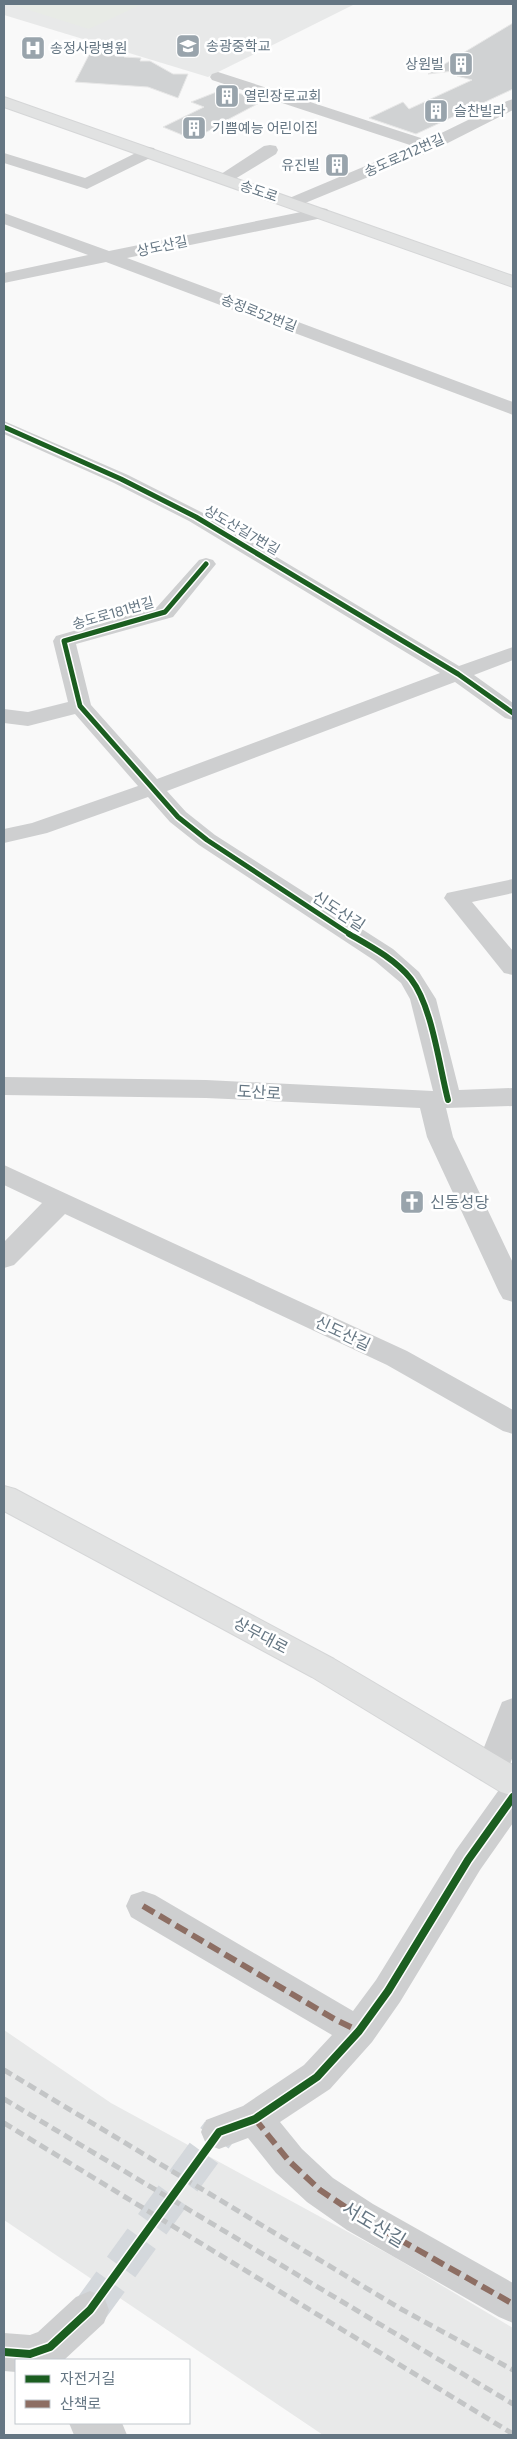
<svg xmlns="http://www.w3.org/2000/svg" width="517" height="2439" viewBox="0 0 517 2439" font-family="'Exo 2','Noto Sans KR',sans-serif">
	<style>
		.built { fill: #e8e9e9 }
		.green { fill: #e8ebe6 }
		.building { fill: #d0d2d3; stroke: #e8e8e8 }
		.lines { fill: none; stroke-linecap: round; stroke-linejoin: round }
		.minor-tunnel { stroke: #d4d8dc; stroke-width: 35; stroke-dasharray: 35 18; stroke-linecap: butt }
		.secondary-casing { stroke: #d5d6d7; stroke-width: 2 }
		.primary-casing { stroke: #d5d6d7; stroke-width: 2 }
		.minor { fill: #cecfd0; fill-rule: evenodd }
		.secondary { fill: #e1e2e2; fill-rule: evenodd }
		.primary { fill: #e1e2e2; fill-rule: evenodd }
		.rail { stroke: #c3c5c6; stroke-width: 5; stroke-dasharray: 9 5; stroke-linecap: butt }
		.quiet { stroke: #8d6e63; stroke-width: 6; stroke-dasharray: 13 6; stroke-linecap: butt }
		.cycleway-far2-casing { stroke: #fff; stroke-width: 8 }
		.cycleway-far1-casing { stroke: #fff; stroke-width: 9 }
		.cycleway-casing { stroke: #fff; stroke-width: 11 }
		.cycleway-far2 { stroke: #1b5e20; stroke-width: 5 }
		.cycleway-far1 { stroke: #1b5e20; stroke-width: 6 }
		.cycleway { stroke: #1b5e20; stroke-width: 8 }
		.labels { text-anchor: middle; stroke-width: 5; stroke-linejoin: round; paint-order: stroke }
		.far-poi-label { font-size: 14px; fill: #657683; stroke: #fff; text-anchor: start }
		.far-street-label { font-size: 14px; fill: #657683; stroke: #fff }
		.street-label { font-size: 16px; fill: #657683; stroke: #fff }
		.poi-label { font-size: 16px; fill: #657683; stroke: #fff; text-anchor: start }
		.near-street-label { font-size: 19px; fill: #657683; stroke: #fff }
	</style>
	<rect width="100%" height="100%" fill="#f9f9f9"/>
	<g class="built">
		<polygon points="4,4 355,4 208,77 4,15"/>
		<polygon points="4,2030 111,2103 394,2257 513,2328 513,2435 323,2435 4,2220"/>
	</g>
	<polygon class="green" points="17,4 142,4 89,29 13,5"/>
	<g class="building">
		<polygon points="513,23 513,89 416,134 369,118 403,102 409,109 472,80 457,76 471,69 428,74"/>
		<polygon points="92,49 108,54 125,55 124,57 141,58 140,61 150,61 173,74 188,74 178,98 148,87 75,82"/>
		<polygon points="229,90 263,101 227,120 231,120 192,139 163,127 204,107 191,102 219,91"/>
	</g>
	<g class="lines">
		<polyline class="minor-tunnel" points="90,2310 219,2132"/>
		<defs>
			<polygon id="secondary" points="4,1486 15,1489 334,1659 513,1765 513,1796 501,1792 312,1677 4,1511"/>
			<polygon id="primary" points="4,97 513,276 513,287 4,107"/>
		</defs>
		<use href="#secondary" class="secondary-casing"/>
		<use href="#primary" class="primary-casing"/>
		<g class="minor">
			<polygon points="218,72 427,140 507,101 513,99 513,110 434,150 293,208 287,207 284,203 287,199 413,146 212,80 210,77 212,74"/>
			<polygon points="270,145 276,146 278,150 276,154 230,182 218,182 215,178 264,146"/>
			<polygon points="148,147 154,148 156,152 154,156 87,189 4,163 4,153 85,178"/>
			<polygon points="321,208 327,209 330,213 327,217 127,258 513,402 513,415 106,262 4,283 4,273 88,255 4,224 4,213 109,251"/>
			<polygon points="4,421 128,475 203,513 459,666 513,647 513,660 474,675 513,703 513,720 505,718 455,682 167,791 186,812 215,835 393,949 419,972 436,999 459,1090 513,1088 513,1106 446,1108 453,1137 513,1263 513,1302 503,1299 499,1292 427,1137 420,1108 206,1098 4,1095 4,1077 206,1080 433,1091 410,999 401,983 375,961 199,845 170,822 148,797 47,833 4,843 4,829 32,823 138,786 75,714 28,726 4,723 4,709 28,712 68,702 53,641 56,636 157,607 199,560 206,558 213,560 216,564 173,617 76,644 91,705 157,779 440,673 189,521 114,483 4,434"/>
			<polygon points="513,879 513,893 472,902 513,951 513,975 504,973 444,898 447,893"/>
			<polygon points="4,1165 407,1351 513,1410 513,1434 503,1431 387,1365 65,1214 14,1265 4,1268 4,1242 42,1203 4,1185"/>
			<polygon points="513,1698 513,1756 504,1780 492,1784 480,1780 475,1770 502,1702"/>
			<polygon points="513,1783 513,1823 480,1870 400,2002 372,2042 330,2089 280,2122 302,2149 333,2178 373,2204 513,2283 513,2323 499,2317 347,2230 307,2202 276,2173 248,2138 219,2149 206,2144 201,2132 206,2120 243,2106 304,2065 332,2035 131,1917 126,1906 131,1895 143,1891 155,1895 353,2011 376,1980 456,1850 501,1787"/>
			<polygon points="90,2291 104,2297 109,2310 104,2323 64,2360 16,2360 16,2372 4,2371 4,2333 30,2335 38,2332 76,2297"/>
			<polygon points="69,2423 122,2423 127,2435 74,2435"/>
		</g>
		<use href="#secondary" class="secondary"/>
		<use href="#primary" class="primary"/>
		<g class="rail">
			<polyline points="4,2070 401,2309 513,2370"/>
			<polyline points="4,2099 513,2404"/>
			<polyline points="4,2123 513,2434"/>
		</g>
		<g class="quiet">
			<polyline points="143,1906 336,2020 359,2031"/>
			<polyline points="255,2119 289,2161 320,2190 360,2217 513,2304"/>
		</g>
		<defs>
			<g id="cycleway-far2">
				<polyline points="4,427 121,479 196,517 458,674 513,713"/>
				<polyline points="206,564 165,612 64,641 80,706 178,817 207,840 351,935"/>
			</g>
			<path id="cycleway-far1" d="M349,934C370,946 395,959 411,979C432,1006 439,1065 448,1100"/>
			<polyline id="cycleway" points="4,2352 30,2354 50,2347 90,2310 219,2132 255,2119 317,2077 359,2031 388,1991 468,1860 513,1797"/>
		</defs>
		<use href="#cycleway-far2" class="cycleway-far2-casing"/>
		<use href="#cycleway-far1" class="cycleway-far1-casing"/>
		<use href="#cycleway" class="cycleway-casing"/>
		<use href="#cycleway-far2" class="cycleway-far2"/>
		<use href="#cycleway-far1" class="cycleway-far1"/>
		<use href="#cycleway" class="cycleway"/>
	</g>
	<defs>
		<symbol id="school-square" viewBox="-11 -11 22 22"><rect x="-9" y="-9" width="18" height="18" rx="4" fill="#99a4ac" stroke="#fff"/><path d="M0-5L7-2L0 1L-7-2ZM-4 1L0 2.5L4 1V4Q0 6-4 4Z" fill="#fff"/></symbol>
		<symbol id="hospital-square" viewBox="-11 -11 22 22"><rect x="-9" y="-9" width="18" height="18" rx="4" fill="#99a4ac" stroke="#fff"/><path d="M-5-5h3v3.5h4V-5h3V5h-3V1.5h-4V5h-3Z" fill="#fff"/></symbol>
		<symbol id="building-square" viewBox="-11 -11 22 22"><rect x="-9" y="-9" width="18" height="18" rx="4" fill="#99a4ac" stroke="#fff"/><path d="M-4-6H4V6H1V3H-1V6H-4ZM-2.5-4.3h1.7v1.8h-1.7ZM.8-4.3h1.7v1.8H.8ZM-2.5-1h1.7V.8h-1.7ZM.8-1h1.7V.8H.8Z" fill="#fff"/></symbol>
		<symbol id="church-square" viewBox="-11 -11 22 22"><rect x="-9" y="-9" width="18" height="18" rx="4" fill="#99a4ac" stroke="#fff"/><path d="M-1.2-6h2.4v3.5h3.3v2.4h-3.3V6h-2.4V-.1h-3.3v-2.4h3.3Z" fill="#fff"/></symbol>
	</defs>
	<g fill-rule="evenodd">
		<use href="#school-square" x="174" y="32" width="28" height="28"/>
		<use href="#hospital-square" x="19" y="34" width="28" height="28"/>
		<use href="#building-square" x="447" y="50" width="28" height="28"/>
		<use href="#building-square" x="213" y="82" width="28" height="28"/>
		<use href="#building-square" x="422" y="97" width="28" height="28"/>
		<use href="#building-square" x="180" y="114" width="28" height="28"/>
		<use href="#building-square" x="323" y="151" width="28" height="28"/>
		<use href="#church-square" x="398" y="1188" width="28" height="28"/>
	</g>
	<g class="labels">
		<g class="far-poi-label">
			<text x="206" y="51">송광중학교</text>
			<text x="50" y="53">송정사랑병원</text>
			<text x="444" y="69" text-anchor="end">상원빌</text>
			<text x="244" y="101">열린장로교회</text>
			<text x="454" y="116">슬찬빌라</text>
			<text x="212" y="133">기쁨예능 어린이집</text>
			<text x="320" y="170" text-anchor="end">유진빌</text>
		</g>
		<g class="far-street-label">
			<text transform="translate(404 155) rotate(-24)" y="5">송도로212번길</text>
			<text transform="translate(259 191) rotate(19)" y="5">송도로</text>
			<text transform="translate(162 246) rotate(-12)" y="5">상도산길</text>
			<text transform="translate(259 313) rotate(21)" y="5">송정로52번길</text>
			<text transform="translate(242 530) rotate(30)" y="5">상도산길7번길</text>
			<text transform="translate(113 613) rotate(-16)" y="5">송도로181번길</text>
		</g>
		<g class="street-label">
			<text transform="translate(339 911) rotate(33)" y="6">신도산길</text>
			<text transform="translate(259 1092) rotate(3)" y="6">도산로</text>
			<text transform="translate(343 1333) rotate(25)" y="6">신도산길</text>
			<text transform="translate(261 1635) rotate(28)" y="6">상무대로</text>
		</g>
		<g class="poi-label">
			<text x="430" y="1208">신동성당</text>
		</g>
		<g class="near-street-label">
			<text transform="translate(374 2224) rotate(31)" y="7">서도산길</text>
		</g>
	</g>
	<rect width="517" height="2439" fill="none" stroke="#657683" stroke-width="10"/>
	<rect x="15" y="2359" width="175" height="65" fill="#ffffff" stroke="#c1c8cd"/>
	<rect x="25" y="2375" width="25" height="8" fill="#1b5e20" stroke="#c1c8cd"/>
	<text x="60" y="2384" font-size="15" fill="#657683">자전거길</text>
	<rect x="25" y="2400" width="25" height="8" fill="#8d6e63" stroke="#c1c8cd"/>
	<text x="60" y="2409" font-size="15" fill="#657683">산책로</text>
</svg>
